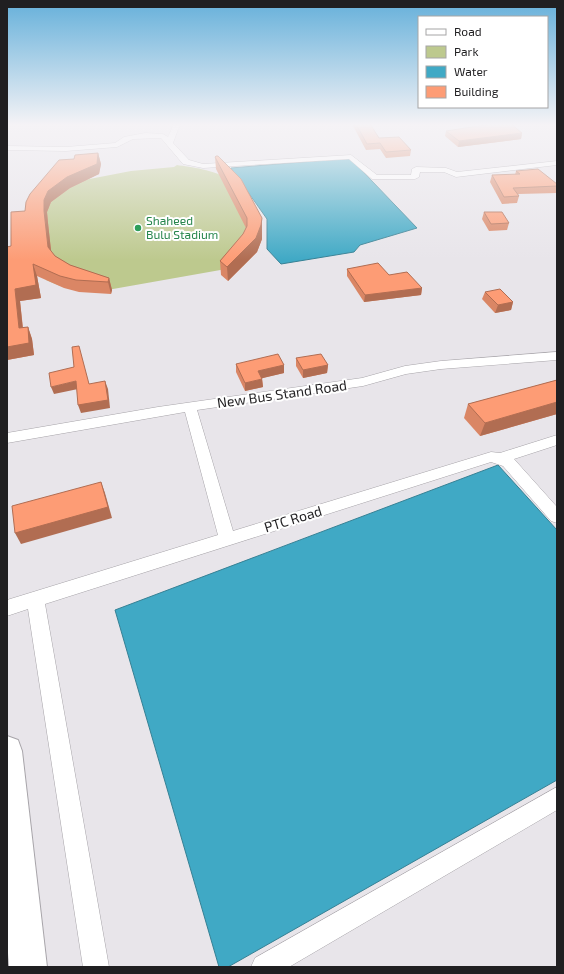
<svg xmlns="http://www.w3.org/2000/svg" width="564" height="974" viewBox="0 0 564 974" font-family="'Exo 2',sans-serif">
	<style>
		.green { fill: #bdc98e }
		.water { fill: #40a9c5; stroke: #368094 }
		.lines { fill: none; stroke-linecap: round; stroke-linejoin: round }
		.minor-casing { stroke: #a7a4a9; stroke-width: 1 }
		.trunk-casing { stroke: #a7a4a9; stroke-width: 2 }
		.minor { fill: #fff; fill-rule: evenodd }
		.trunk { fill: #fff; fill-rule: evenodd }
		.wall { fill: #da8665 }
		.shaded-wall { fill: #b16d52 }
		.building { fill: #fd9c75; stroke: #b16d52 }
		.leisure-dot { fill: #2e9e5b; stroke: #fff; stroke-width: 1.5 }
		.labels { text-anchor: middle; stroke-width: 4; stroke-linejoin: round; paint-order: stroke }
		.far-leisure-label { font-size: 12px; fill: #27864d; stroke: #fff; text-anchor: start }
		.street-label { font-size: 14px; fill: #201f21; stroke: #fff }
	</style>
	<rect width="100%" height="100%" fill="#e8e5ea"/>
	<path class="green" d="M177,165C190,167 216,170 227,179C234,185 239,196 245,204C266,233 269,239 243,266L96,292C78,292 63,288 46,280L30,214L79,181L131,171L174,167Z"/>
	<g class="water">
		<polygon points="350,158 417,228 360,245 354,252 281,264 267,249 267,219 231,168"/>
		<polygon points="498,465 557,530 557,780 228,967 219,967 115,610"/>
	</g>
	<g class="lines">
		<defs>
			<g id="minor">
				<polygon points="174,124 180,124 173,143 189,160 203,164 351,155 377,175 411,175 412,169 416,167 446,168 457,172 557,161 557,165 456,177 444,172 420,172 419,177 415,179 372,179 349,159 203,168 183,164 161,138 133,139 117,147 66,151 7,150 7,146 66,147 115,143 124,137 145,133 163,134 168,137"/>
				<polygon points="557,352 557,360 441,369 406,374 363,386 197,410 233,531 491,452 500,453 557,435 557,445 514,459 557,507 557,523 551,521 503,466 491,462 45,604 109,967 83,967 28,609 7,616 7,600 218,535 185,412 7,443 7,433 158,407 362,378 405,366 441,361"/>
				<polygon points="557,787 557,810 289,967 251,967 255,958"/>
			</g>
			<polygon id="trunk" points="7,736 18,740 22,751 47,967 9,967 7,940"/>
		</defs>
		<use href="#minor" class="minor-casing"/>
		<use href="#trunk" class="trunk-casing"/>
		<use href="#minor" class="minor"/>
		<use href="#trunk" class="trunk"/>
	</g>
	<g class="wall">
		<polygon points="352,124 370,124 379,138 411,150 410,156 386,158 380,149 366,150"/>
		<polygon points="446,131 522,133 521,139 458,147 445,136"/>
		<polygon points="98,153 101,164 99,174 70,188 51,202 47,212 48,223 51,251 55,256 70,265 109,278 112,290 111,294 79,292 64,288 37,276 41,298 20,301 23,328 28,327 32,339 34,355 7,360 11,246 25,211 74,159"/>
		<polygon points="215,157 262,239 257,252 228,281 221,275 220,261 243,234 246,228 216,169"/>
		<polygon points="516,171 557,184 557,193 518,194 519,196 517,203 502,204 490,182 492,175 515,175"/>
		<polygon points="484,212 509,223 507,230 489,231 482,219"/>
		<polygon points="347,269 389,275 422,288 421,295 364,302 347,276"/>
		<polygon points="485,292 513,302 511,310 495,313 482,299"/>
		<polygon points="296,358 328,365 327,373 303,378 296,366"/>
		<polygon points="236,364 284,365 284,373 262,378 263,387 245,391 236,372"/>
		<polygon points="557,380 557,414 480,436 464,418 468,404"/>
	</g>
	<g class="shaded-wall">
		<polygon points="522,133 521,139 458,147 459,141"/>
		<polygon points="98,153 101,164 99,174 70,188 51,202 47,212 48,223 52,259 48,247 44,211 44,200 48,191"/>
		<polygon points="262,218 262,239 257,252 228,281 227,267"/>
		<polygon points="33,264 37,276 41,298 20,301 24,341 19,328 15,289"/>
		<polygon points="109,278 112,290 111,294 108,282"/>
		<polygon points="422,288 421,295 364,302 365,295"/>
		<polygon points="513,302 511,310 495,313 498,305"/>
		<polygon points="28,327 32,339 34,355 7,360 7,347"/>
		<polygon points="284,365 284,373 259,379 258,371"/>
		<polygon points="328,365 327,373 303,378 303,370"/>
		<polygon points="262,379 263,387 245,391 245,383"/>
		<polygon points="76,381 78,389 54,394 51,387"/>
		<polygon points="105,381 108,389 110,408 81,413 78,405"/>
		<polygon points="557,402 557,414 480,436 485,423"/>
		<polygon points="101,482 105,493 112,518 21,544 15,533"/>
	</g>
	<g class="building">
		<polygon points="356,124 370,124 379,138 399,137 411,150 386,152 380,143 367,144"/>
		<polygon points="491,124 511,124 522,133 459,141 446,131"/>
		<polygon points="98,153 97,164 67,177 48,191 44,200 44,211 48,247 55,256 70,265 109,278 108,282 76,280 60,276 33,264 36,285 15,289 19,328 28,327 29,343 7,347 7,247 11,246 11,212 25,211 26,202 30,194 59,160 74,159 75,155"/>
		<polygon points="216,156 218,156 241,179 262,218 261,225 256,238 227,267 220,261 243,234 247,226 247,218 215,157"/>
		<polygon points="538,169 557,184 557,186 513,188 519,196 504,197 492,175 520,174 516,171"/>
		<polygon points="484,212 502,212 509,223 491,224"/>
		<polygon points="378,263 389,275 407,272 422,288 365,295 347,269"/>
		<polygon points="500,289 513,302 498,305 485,292"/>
		<polygon points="79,346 89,384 105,381 108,400 78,405 76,381 51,387 49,373 74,367 72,347"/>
		<polygon points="278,354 284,365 258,371 262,379 245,383 236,364"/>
		<polygon points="321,354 328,365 303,370 296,358"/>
		<polygon points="557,380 557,402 485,423 468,404"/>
		<polygon points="101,482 108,507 15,533 12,506"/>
	</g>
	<linearGradient id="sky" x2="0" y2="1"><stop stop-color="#65b0da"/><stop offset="0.48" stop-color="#f5f3f6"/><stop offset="1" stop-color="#f5f3f6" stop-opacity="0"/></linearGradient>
	<rect width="564" height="260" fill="url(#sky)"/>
	<circle class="leisure-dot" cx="138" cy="228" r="4"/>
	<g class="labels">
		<g class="far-leisure-label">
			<text x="146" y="225">Shaheed<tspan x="146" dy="14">Bulu Stadium</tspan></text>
		</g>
		<g class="street-label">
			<text transform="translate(282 394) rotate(-8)" y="5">New Bus Stand Road</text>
			<text transform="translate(293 519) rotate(-17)" y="5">PTC Road</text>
		</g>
	</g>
	<rect width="564" height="974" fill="none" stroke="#201f21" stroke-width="16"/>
	<rect x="418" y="16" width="130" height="92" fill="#ffffff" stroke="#a6a5a6"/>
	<rect x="426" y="29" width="20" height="6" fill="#ffffff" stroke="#a6a5a6"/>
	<text x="454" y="36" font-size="12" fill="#201f21">Road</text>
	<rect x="426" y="46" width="20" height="12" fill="#bdc98e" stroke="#a6a5a6"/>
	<text x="454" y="56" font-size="12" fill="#201f21">Park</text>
	<rect x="426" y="66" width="20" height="12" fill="#40a9c5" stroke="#a6a5a6"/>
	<text x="454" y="76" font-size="12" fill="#201f21">Water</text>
	<rect x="426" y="86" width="20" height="12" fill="#fd9c75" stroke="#a6a5a6"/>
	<text x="454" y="96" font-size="12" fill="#201f21">Building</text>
</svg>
